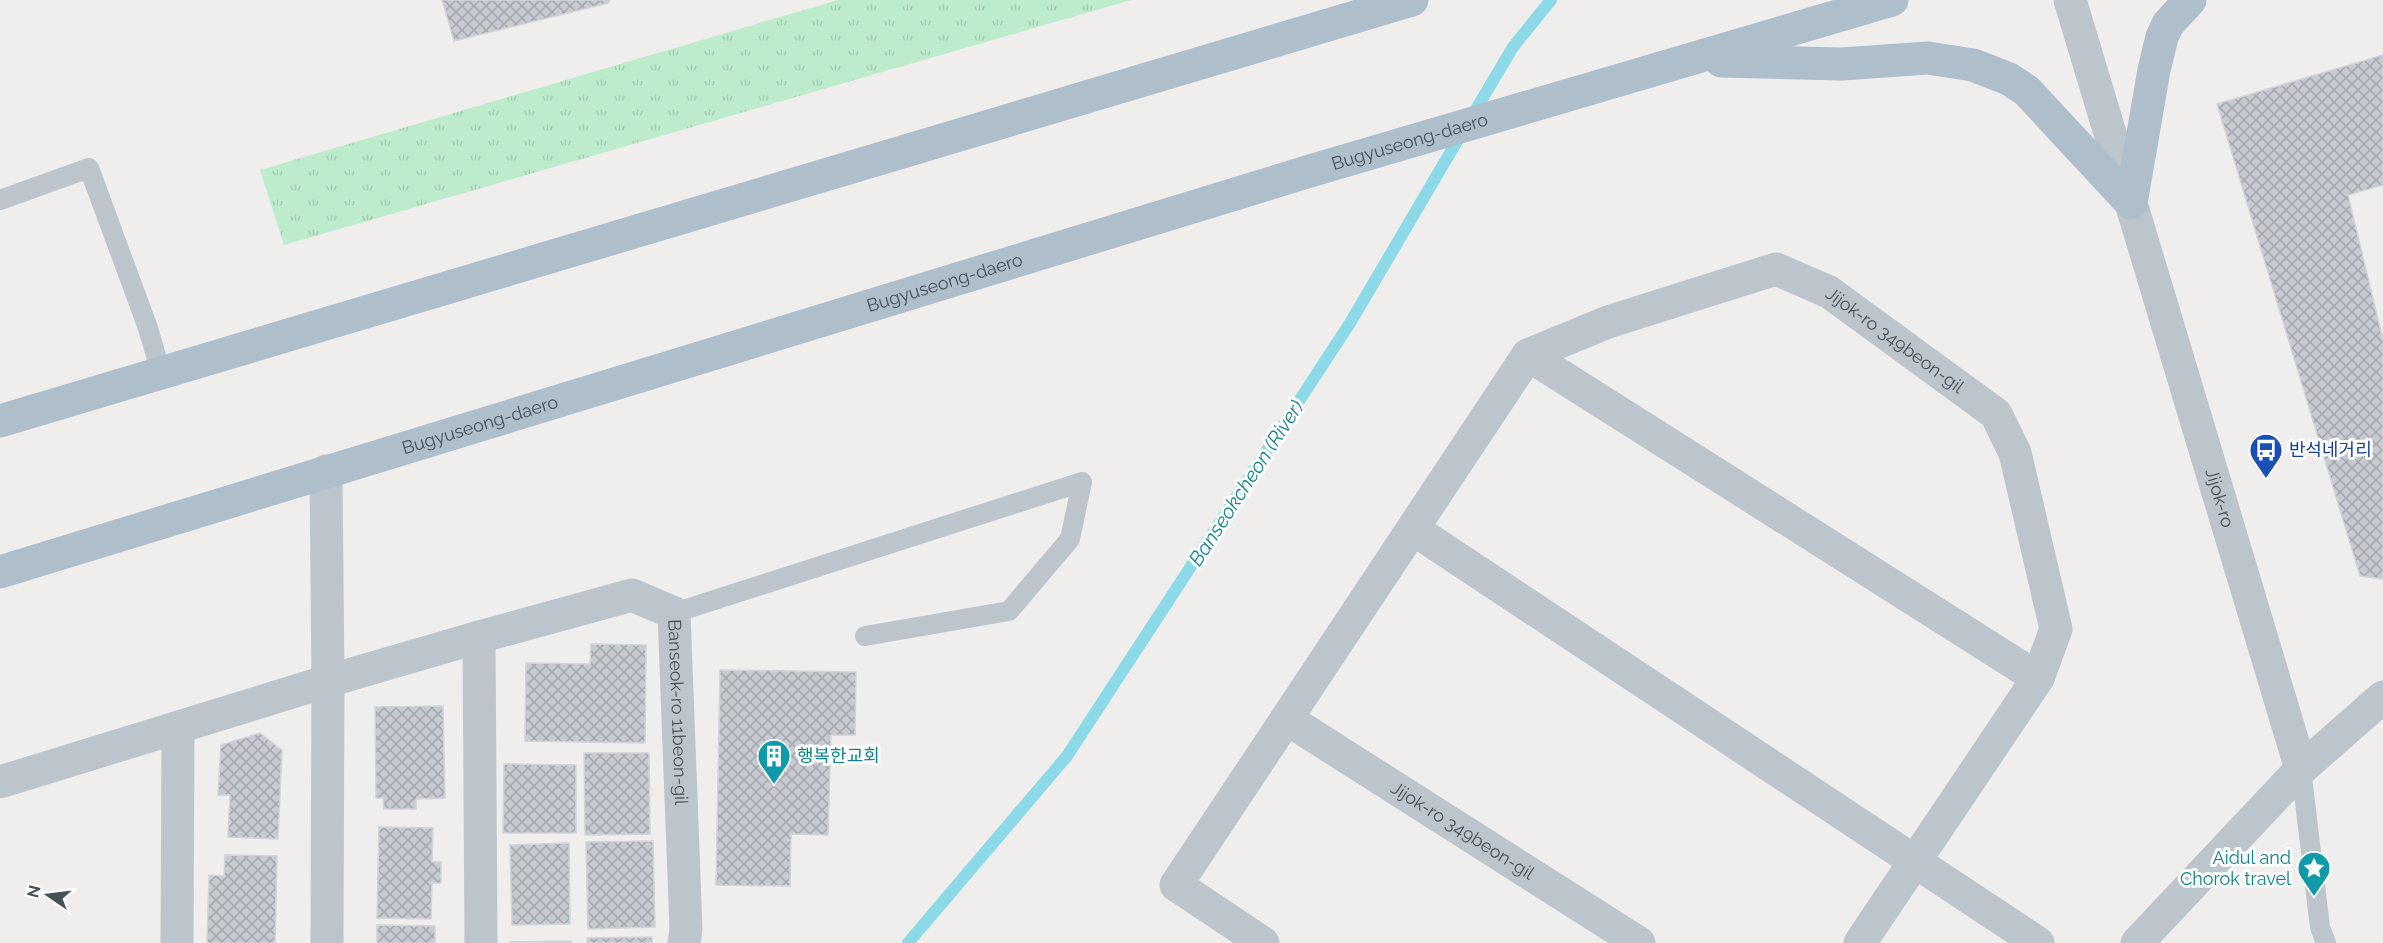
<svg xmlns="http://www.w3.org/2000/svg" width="2383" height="943" viewBox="0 0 2383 943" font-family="Raleway,'Noto Sans KR',sans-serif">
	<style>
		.grass { fill: url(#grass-tufts) }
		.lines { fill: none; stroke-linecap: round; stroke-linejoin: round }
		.stream { stroke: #8cdae7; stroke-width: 12 }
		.building { fill: url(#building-cross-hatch); stroke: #d1d4d8; stroke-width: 1.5 }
		.lane { stroke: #bcc5cc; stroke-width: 20 }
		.street { stroke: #bcc5cc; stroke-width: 33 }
		.primary { stroke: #aebecb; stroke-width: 33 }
		.labels { text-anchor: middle; stroke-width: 6; stroke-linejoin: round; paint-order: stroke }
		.street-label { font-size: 18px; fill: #465259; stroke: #fff }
		.transit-label { font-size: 18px; fill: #164399; stroke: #fff; text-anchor: start }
		.culture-label { font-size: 18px; fill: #0d838f; stroke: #fff; text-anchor: start }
		.water-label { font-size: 20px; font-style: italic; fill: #137f92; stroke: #fff }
	</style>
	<defs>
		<pattern id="grass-tufts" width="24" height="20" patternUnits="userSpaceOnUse" patternTransform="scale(1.5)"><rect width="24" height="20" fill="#bdeccc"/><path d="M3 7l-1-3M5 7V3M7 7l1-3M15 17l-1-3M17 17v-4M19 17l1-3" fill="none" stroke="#a4ccb1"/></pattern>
		<pattern id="building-cross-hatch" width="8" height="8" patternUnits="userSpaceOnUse" patternTransform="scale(1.5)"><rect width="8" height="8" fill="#c7cad0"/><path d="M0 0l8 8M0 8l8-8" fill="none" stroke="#a3a7ac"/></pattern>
	</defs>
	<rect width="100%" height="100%" fill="#f0eded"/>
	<polygon class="grass" points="838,0 1131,0 284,245 260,170"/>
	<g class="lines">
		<g class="stream">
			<polyline points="1472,116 1513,47 1551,0"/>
			<polyline points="908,943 1067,756 1350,323 1463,131"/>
		</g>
	</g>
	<g class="building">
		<polygon points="442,0 610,0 608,3 454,41"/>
		<polygon points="2383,55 2383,185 2348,195 2383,340 2383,579 2360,576 2217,104"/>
		<polygon points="591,644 646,645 645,743 525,741 526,663 590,664"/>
		<polygon points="720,670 856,672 855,735 831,735 828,835 791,834 790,886 716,885"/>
		<polygon points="443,706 445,798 416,799 416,809 384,809 383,798 376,798 375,707"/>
		<polygon points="260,733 282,750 278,839 228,837 230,795 218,795 221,745"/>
		<polygon points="584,753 649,753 650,834 585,835"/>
		<polygon points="504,764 576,765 576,833 503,833"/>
		<polygon points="379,827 433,828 432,862 441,862 441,883 432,883 431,919 377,918"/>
		<polygon points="653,841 655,927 588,929 586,842"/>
		<polygon points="569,843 570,924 512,925 510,845"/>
		<polygon points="225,855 277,856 275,943 207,943 209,875 224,876"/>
		<polygon points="377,925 435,926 435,943 377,943"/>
		<polygon points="652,937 652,943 587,943 587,938"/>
		<polygon points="571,941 571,943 510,943 510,942"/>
	</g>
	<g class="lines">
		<g class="lane">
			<polyline points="0,200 89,168 148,328 161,373"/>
			<polyline points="674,613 1082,482 1070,539 1009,611 865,636"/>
			<polyline points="2301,769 2320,927 2326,943"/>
		</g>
		<g class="street">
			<path id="s1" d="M2070,0L2301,769"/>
			<polyline points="1528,355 2038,678"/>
			<polyline points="326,471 328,681 327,943"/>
			<polyline points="1413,529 2038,943"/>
			<polyline points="479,637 481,943"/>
			<path id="s2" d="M1287,719L1639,943"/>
			<path id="s3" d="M0,782L328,681L479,637L632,595L674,613L686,929L684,943"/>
			<polyline points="177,943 178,729"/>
			<path id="s4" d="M1263,943L1176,885L1528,355L1608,322L1776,269L1829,292L1996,414L2015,453L2056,629L2038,678L1860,943"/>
			<polyline points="2137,943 2301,769 2383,697"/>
		</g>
		<g class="primary">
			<polyline points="1721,61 1842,64 1928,58 1973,65 2009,79 2027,91 2131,203"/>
			<polyline points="2131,203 2154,70 2162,37 2168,24 2190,0"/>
			<polyline points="0,421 1412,0"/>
			<path id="s5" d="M0,572L1310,171L1892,0"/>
		</g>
	</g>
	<defs>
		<symbol id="bus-pin" viewBox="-11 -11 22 30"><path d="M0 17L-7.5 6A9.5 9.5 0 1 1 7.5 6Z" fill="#1a4fb4" stroke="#fff"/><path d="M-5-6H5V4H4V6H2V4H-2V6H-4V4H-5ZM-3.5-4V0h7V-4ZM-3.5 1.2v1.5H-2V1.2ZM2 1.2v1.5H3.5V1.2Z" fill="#fff"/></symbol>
		<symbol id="building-pin" viewBox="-11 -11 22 30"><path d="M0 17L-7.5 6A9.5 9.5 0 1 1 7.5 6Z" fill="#0f9aa8" stroke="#fff"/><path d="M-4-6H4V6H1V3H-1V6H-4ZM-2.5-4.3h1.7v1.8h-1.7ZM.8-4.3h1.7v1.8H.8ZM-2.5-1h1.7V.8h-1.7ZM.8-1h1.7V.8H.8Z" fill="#fff"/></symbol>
		<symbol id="sight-pin" viewBox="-11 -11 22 30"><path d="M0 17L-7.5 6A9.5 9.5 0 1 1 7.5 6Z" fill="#0f9aa8" stroke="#fff"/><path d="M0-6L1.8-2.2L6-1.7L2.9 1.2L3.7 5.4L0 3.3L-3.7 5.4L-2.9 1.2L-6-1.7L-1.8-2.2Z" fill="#fff"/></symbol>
	</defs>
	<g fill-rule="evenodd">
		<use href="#bus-pin" x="2247" y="431" width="38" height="52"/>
		<use href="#building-pin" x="755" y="737" width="38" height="52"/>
		<use href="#sight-pin" x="2295" y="849" width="38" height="52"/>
	</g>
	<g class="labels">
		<g class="street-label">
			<text dy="6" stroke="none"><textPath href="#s5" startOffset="1474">Bugyuseong-daero</textPath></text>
			<text dy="6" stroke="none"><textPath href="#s5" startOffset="988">Bugyuseong-daero</textPath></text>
			<text dy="6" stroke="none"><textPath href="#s4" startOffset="1143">Jijok-ro 349beon-gil</textPath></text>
			<text dy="6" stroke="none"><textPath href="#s5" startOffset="502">Bugyuseong-daero</textPath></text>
			<text dy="6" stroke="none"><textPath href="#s1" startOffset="520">Jijok-ro</textPath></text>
			<text dy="6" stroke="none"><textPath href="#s3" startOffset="804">Banseok-ro 11beon-gil</textPath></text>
			<text dy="6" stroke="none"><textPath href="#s2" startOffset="208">Jijok-ro 349beon-gil</textPath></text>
		</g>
		<g class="transit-label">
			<text x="2289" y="456">반석네거리</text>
		</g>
		<g class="culture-label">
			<text x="797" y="762">행복한교회</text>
			<text x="2291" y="864" text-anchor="end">Aidul and<tspan x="2291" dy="21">Chorok travel</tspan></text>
		</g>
		<g class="water-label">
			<text transform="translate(1246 483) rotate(-57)" y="7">Banseokcheon (River)</text>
		</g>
	</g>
	<g transform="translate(48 895) rotate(284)" stroke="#ffffff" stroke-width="4.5" paint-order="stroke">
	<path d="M0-4.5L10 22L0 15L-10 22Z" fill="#465259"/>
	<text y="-9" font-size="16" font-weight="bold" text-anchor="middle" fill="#465259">N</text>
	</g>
</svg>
